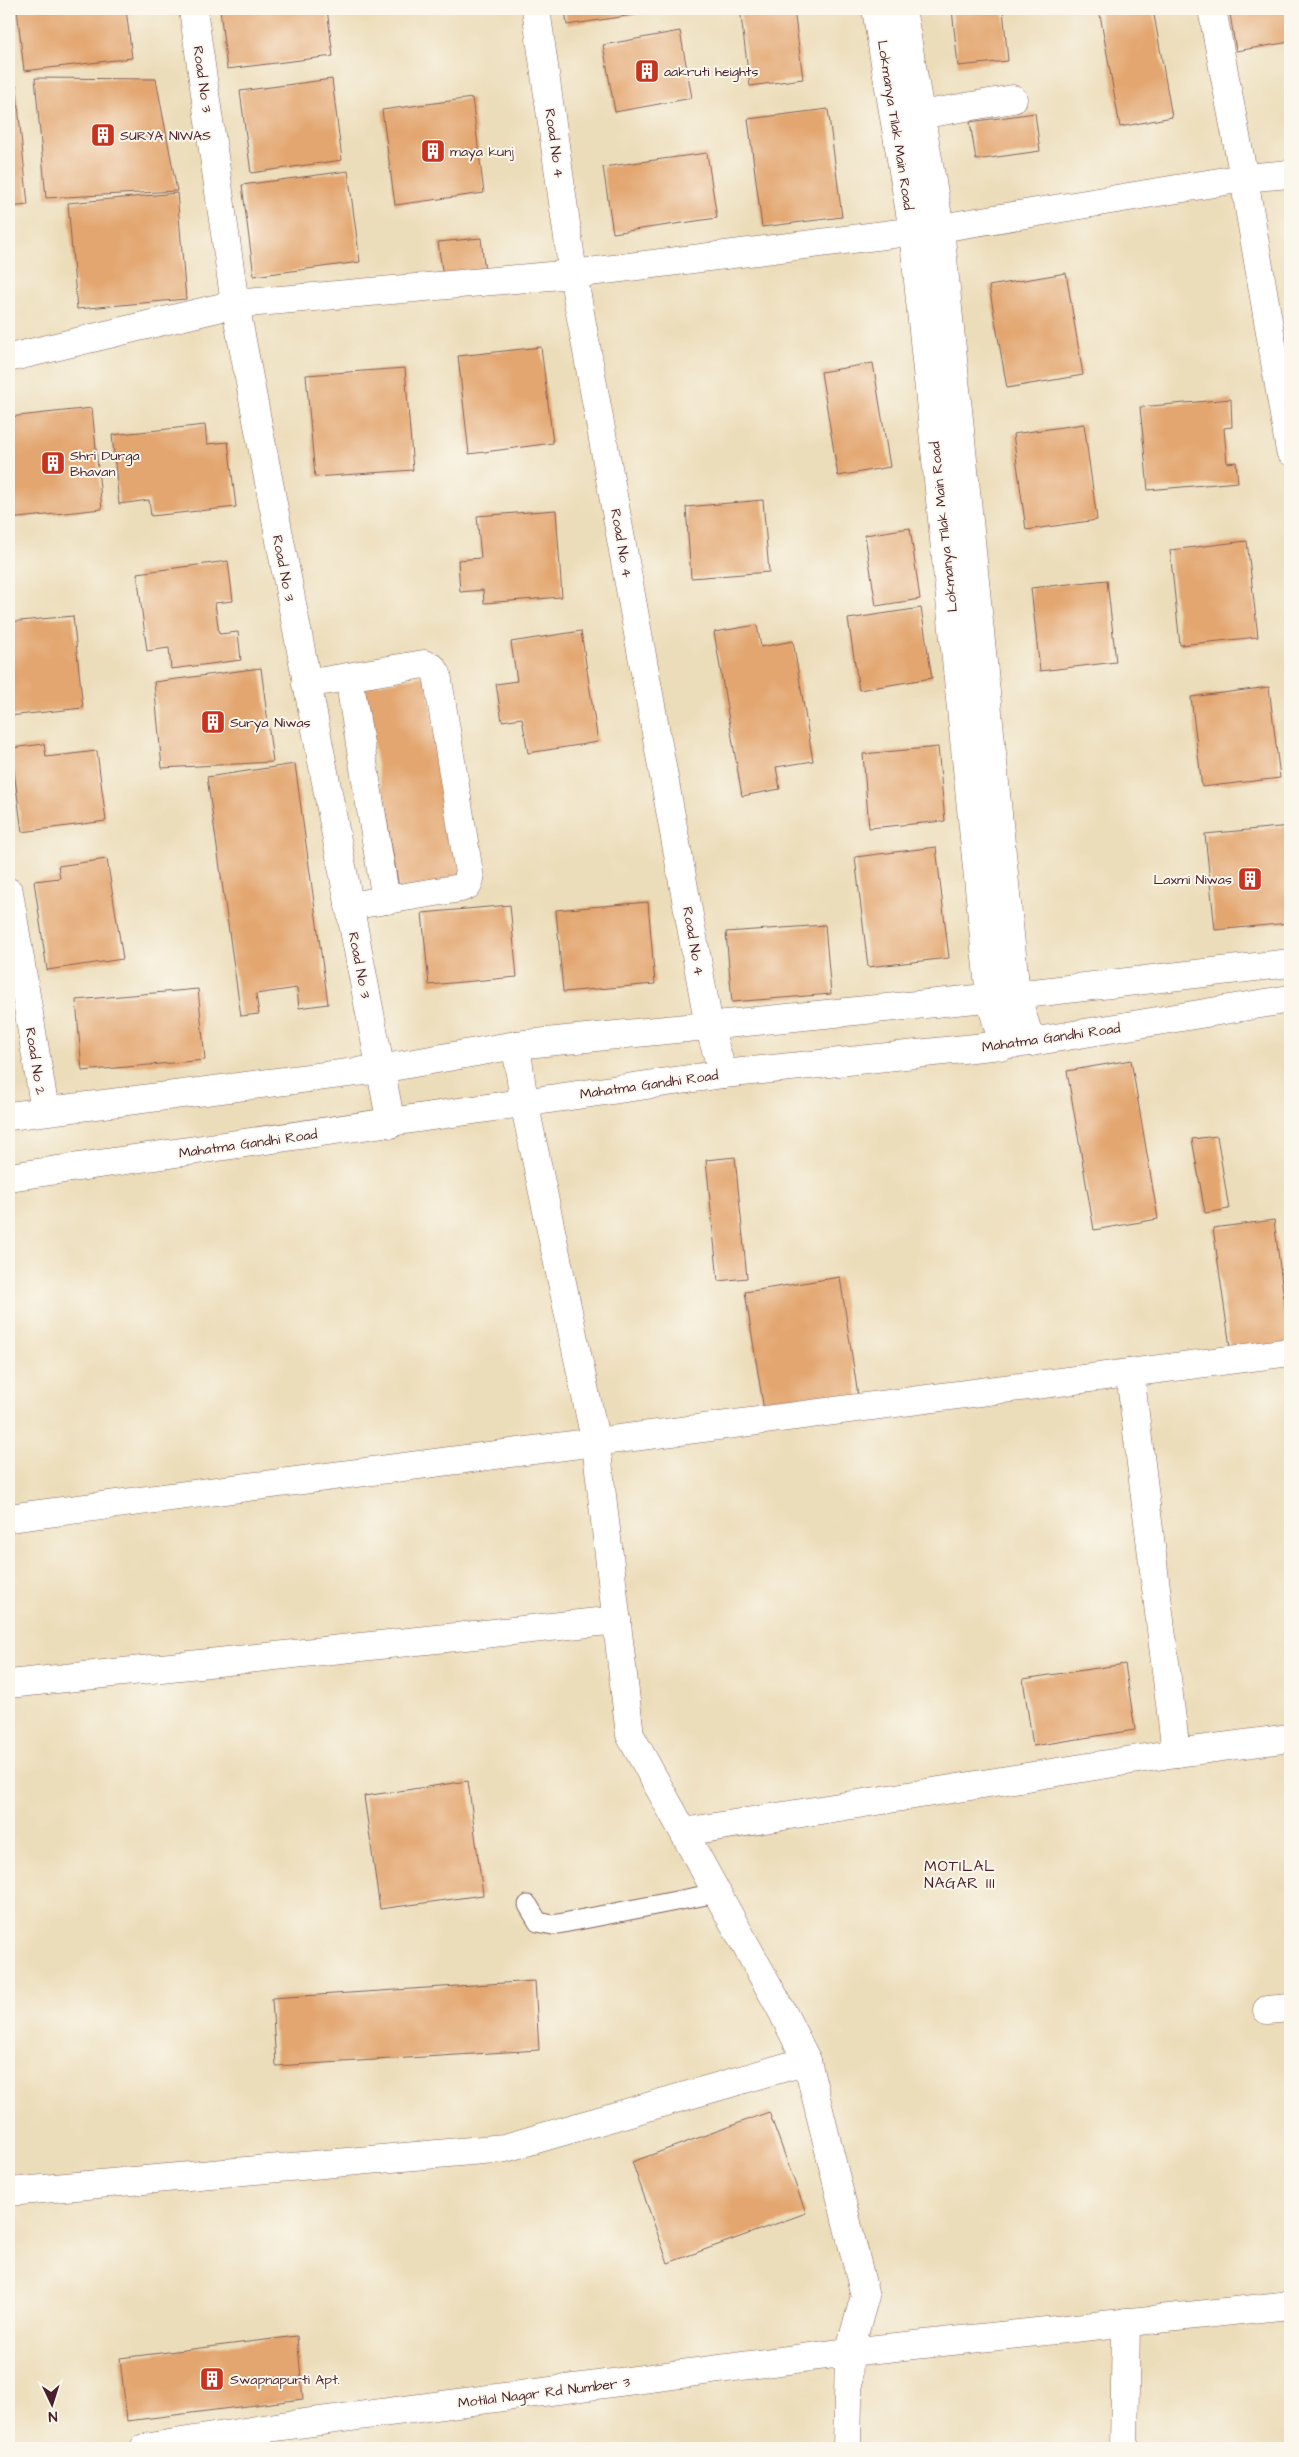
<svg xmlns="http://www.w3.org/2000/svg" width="1299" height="2457" viewBox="0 0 1299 2457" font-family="'Architects Daughter',sans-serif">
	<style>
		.building { fill: #e3a66f }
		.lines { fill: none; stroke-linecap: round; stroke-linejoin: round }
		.lane-casing { stroke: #83625d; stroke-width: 21 }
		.street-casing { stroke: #83625d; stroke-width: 29 }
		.secondary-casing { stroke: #83625d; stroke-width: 29 }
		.lane { stroke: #fff; stroke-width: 19 }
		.street { stroke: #fff; stroke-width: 28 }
		.secondary { stroke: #fff; stroke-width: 28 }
		.labels { text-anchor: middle; stroke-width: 4; stroke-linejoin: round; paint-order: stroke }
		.poi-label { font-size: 14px; fill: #4a1f2b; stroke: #fbf7ec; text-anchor: start }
		.street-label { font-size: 14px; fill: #4a1f2b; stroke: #fbf7ec }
		.neighbourhood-label { font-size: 15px; letter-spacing: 1px; fill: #4a1f2b; stroke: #fbf7ec }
	</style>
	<rect width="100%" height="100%" fill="#fbf7ec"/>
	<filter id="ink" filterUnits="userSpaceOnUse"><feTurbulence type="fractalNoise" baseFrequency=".02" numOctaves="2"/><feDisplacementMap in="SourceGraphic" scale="10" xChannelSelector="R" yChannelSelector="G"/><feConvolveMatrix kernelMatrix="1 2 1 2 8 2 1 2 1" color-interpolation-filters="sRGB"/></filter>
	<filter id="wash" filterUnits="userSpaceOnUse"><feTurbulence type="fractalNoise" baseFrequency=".0096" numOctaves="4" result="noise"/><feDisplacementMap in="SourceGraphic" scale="20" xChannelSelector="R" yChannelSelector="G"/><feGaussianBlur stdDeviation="1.12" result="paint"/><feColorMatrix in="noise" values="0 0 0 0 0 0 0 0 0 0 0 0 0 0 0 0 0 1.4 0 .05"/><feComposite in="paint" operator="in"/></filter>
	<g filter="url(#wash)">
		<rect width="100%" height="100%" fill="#ecddba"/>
		<g id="blocks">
			<g class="building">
				<polygon points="17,9 126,9 132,58 24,71"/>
				<polygon points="220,9 327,9 333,56 227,69"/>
				<polygon points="565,9 653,9 653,12 567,25"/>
				<polygon points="740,9 794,9 803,79 750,86"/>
				<polygon points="952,9 1003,9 1008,61 958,66"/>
				<polygon points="1099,9 1153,9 1172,117 1120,127"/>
				<polygon points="1263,9 1290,9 1290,42 1236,51 1230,14"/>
				<polygon points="680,31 692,98 615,112 603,45"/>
				<polygon points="35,78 156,79 177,191 46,198"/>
				<polygon points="332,79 342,160 251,173 240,91"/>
				<polygon points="16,85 28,205 9,207 9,86"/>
				<polygon points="472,98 484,193 395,205 382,110"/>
				<polygon points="828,109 842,217 762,227 748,119"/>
				<polygon points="1035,113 1040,151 976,160 970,122"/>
				<polygon points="707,153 717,218 613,233 603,167"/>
				<polygon points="348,171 360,262 254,276 242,185"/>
				<polygon points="177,193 186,299 77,309 68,203"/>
				<polygon points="481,238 485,272 443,277 438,242"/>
				<polygon points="1066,273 1083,375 1007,388 989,286"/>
				<polygon points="541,347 553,443 469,454 458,356"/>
				<polygon points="873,363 890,467 838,476 821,372"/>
				<polygon points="405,368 413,470 315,477 306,375"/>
				<polygon points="1231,399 1232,427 1224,428 1227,463 1236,462 1238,482 1148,490 1140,407"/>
				<polygon points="92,408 102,509 9,519 9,417"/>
				<polygon points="1084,424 1097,520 1026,530 1013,434"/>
				<polygon points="205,425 207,444 228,442 236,507 151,516 149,500 119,504 112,435"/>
				<polygon points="763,500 769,572 691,578 686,507"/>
				<polygon points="556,510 562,597 484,603 483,590 460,592 458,560 481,558 477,516"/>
				<polygon points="910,528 920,599 876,606 865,535"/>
				<polygon points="1247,541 1258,637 1180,645 1170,550"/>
				<polygon points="228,561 233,601 215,603 219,634 238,632 241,660 171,669 169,648 147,651 137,573"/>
				<polygon points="1107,580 1116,662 1040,671 1031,588"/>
				<polygon points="921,608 932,678 859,690 848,619"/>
				<polygon points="73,616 83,708 9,716 9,622"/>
				<polygon points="757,625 761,647 793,641 813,761 776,767 780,789 742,796 714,632"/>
				<polygon points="581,631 598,742 528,753 522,718 502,721 496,684 517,681 511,642"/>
				<polygon points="261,668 273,762 162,768 154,682"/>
				<polygon points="425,676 464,880 400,893 363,687"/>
				<polygon points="1269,687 1280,778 1202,787 1191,697"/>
				<polygon points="44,744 46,757 97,751 106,821 22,832 11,748"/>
				<polygon points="938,747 945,821 869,828 863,754"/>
				<polygon points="295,764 328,1004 299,1008 297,988 256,994 259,1014 241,1016 207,777"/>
				<polygon points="1290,826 1290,923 1215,930 1205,834"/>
				<polygon points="936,847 949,958 868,967 855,857"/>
				<polygon points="107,859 123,959 47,970 34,881 60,878 58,866"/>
				<polygon points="648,902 655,984 563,992 556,910"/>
				<polygon points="510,905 517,977 429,985 422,913"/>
				<polygon points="825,925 831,994 732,1002 726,932"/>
				<polygon points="198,989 205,1060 82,1071 76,1000"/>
				<polygon points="1131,1060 1158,1219 1094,1230 1067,1071"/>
				<polygon points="1217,1136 1229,1209 1205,1213 1192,1139"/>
				<polygon points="735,1157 747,1278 718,1281 706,1160"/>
				<polygon points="1274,1220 1290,1346 1231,1354 1213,1228"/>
				<polygon points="840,1277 859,1402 765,1417 745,1292"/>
				<polygon points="1125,1664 1135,1730 1033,1746 1023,1679"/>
				<polygon points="468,1781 483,1895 380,1909 364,1796"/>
				<polygon points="535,1981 539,2050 276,2066 272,1998"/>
				<polygon points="769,2112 806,2213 668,2263 632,2162"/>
				<polygon points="297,2336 303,2399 127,2421 120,2358"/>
			</g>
		</g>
	</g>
	<g filter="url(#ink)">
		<use href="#blocks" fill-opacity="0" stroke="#83625d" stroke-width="1"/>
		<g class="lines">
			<defs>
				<polyline id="lane" points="528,1905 538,1922 553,1925 717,1893"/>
				<g id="street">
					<polyline points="193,9 235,304 391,1124"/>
					<polyline points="536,9 573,274 709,1026 723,1074"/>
					<polyline points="1212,9 1244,178 1290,451"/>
					<polyline points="896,119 1013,99"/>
					<polyline points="9,358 235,304 573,274 940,228 1244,178 1290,174"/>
					<polyline points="306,684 424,664 432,667 437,674 470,879 468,885 461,888 349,906"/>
					<polyline points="352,696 386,900"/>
					<polyline points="9,892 45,1111"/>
					<polyline points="516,1045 524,1102 596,1444 630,1735 782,2011 807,2061 865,2296 849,2352 1290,2305"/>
					<polyline points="9,1518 1290,1352"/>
					<polyline points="9,1684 617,1620"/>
					<polyline points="1176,1753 1290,1738"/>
					<polyline points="684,1832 1176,1753 1130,1373"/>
					<polyline points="1267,2010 1290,2008"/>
					<polyline points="9,2192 505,2148 807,2061"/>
					<polyline points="144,2448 282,2426 849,2352 847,2448"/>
					<polyline points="1124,2448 1126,2322"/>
				</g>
				<g id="secondary">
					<polyline points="876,9 913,231 990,997 1003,1046"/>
					<polyline points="902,9 940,228 1016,995 1031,1042"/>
					<polyline points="9,1116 380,1069 516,1045 1016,995 1290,963"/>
					<polyline points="9,1177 723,1074 1031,1042 1290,999"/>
				</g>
			</defs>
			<use href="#lane" class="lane-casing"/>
			<use href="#street" class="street-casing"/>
			<use href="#secondary" class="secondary-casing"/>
			<use href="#lane" class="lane"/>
			<use href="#street" class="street"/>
			<use href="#secondary" class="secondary"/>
		</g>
	</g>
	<defs>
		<symbol id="building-square" viewBox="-11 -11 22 22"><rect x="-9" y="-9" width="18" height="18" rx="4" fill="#c8321e" stroke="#fbf7ec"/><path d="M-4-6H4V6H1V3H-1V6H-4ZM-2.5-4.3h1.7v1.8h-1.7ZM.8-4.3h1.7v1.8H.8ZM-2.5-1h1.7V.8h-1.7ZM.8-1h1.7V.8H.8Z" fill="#fff"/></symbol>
	</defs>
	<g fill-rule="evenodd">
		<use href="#building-square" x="633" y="57" width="28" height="28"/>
		<use href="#building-square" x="89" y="121" width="28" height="28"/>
		<use href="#building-square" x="419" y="137" width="28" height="28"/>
		<use href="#building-square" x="39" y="449" width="28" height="28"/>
		<use href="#building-square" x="199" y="708" width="28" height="28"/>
		<use href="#building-square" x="1236" y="865" width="28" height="28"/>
		<use href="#building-square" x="198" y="2365" width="28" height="28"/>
	</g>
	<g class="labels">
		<g class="poi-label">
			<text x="664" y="76">aakruti heights</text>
			<text x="120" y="140">SURYA NIWAS</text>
			<text x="450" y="156">maya kunj</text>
			<text x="70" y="460">Shri Durga<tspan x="70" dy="16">Bhavan</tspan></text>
			<text x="230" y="727">Surya Niwas</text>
			<text x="1232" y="884" text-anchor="end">Laxmi Niwas</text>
			<text x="230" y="2384">Swapnapurti Apt.</text>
		</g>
		<g class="street-label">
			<text transform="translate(203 79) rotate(82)" y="5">Road No 3</text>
			<text transform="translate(896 125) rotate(81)" y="5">Lokmanya Tilak Main Road</text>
			<text transform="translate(555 143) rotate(82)" y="5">Road No 4</text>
			<text transform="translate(943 527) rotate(-96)" y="5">Lokmanya Tilak Main Road</text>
			<text transform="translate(622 543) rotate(80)" y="5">Road No 4</text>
			<text transform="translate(284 568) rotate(79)" y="5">Road No 3</text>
			<text transform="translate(694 941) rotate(80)" y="5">Road No 4</text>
			<text transform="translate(360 965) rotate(79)" y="5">Road No 3</text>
			<text transform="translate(1051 1037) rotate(-8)" y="5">Mahatma Gandhi Road</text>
			<text transform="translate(36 1061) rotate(81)" y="5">Road No 2</text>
			<text transform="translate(649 1084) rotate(-8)" y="5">Mahatma Gandhi Road</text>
			<text transform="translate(248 1143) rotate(-8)" y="5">Mahatma Gandhi Road</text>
			<text transform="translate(544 2392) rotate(-7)" y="5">Motilal Nagar Rd Number 3</text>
		</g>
		<g class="neighbourhood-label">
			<text x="960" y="1871">MOTILAL<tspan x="960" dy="17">NAGAR III</tspan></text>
		</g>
	</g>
	<rect width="1299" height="2457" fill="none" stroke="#fbf7ec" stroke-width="30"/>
	<g transform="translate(52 2404) rotate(176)" stroke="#fbf7ec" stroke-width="4" paint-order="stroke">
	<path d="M0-4L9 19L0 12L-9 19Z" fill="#4a1f2b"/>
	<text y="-8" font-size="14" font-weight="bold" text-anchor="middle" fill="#4a1f2b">N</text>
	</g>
</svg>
